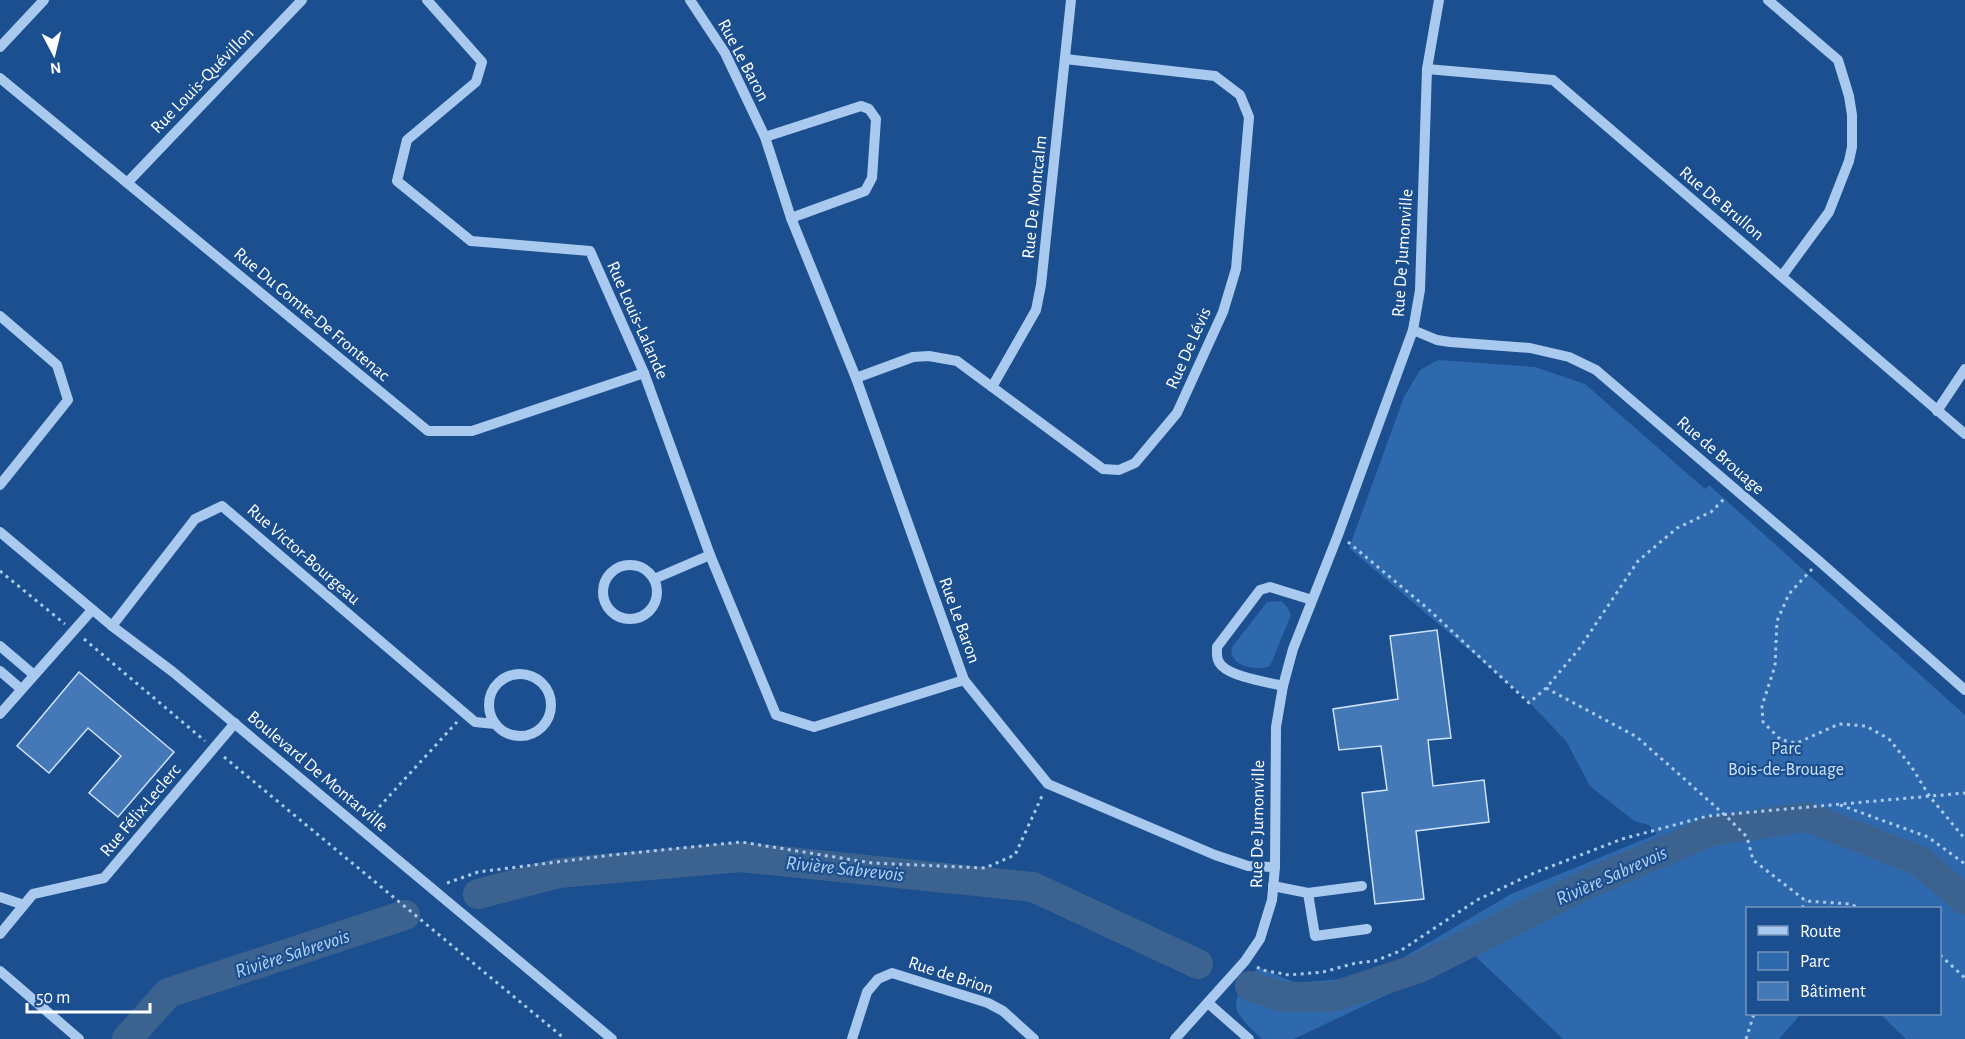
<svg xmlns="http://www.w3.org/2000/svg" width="1965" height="1039" viewBox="0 0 1965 1039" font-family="'Alegreya Sans',sans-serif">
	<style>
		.green { fill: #2e69ad }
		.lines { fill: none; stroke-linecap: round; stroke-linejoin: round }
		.river { stroke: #3c6290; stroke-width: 30 }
		.building { fill: #4478b7; stroke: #cfe3fa; stroke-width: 1.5 }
		.path { stroke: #a9c9ee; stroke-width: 3; stroke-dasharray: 3 4.5; stroke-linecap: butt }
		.minor { stroke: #a9c9ee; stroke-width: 10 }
		.labels { text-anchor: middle; stroke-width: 4.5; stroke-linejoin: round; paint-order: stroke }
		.street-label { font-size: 18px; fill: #fff; stroke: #1b4f8f }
		.park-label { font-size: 18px; fill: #cfe3fa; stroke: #1b4f8f }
		.water-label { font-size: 20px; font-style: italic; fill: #b5d3f5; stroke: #1b4f8f }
	</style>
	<rect width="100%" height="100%" fill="#1b4f8f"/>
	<g class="green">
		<path d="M1438,360L1535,367L1585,384L1705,489L1709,485L1965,715V1039H1906L1880,1014H1940V908H1748V1014H1801L1779,1039H1563L1473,954L1294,1039H1262C1227,1007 1229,1003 1258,967L1296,983L1372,976L1511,894L1657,834L1649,825L1634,821L1590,786L1566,741L1522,695L1349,548L1404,397L1420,370Z"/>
		<path d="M1282,601L1288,608L1291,615L1270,666C1257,672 1227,666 1232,647L1267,602Z"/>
	</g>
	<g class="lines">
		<g class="river">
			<polyline points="478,894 559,873 741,857 1033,887 1198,964"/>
			<polyline points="1250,986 1282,997 1332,997 1419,968 1589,883 1711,831 1807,817 1920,861 1965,900"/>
			<polyline points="127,1039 168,993 405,915"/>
		</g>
	</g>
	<g class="building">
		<polygon points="1437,630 1451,738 1428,740 1433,786 1484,780 1489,822 1416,831 1424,899 1375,904 1362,793 1387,790 1381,746 1339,750 1333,709 1398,699 1390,636"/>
		<polygon points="79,672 174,752 118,817 89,793 121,756 88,728 49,773 17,746"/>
	</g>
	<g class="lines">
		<g class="path">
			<polyline points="1348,542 1427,608 1529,703 1546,688 1579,649 1638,561 1677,528 1711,512 1725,498"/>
			<polyline points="1812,569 1789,594 1777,621 1775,666 1762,706 1763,722 1781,740 1797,743 1839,724 1866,726 1889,739 1911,766 1930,797 1965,839"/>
			<polyline points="0,571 65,624"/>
			<polyline points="84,639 205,741"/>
			<polyline points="1546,688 1637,737 1726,816 1747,837 1753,860 1806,901 1851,904 1858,908"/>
			<polyline points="224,757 565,1039"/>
			<polyline points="1840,805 1928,837 1965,864"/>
			<polyline points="369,818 457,722"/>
			<polyline points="447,883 478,872 612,855 741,842 872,863 985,868 1015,855 1042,796"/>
			<polyline points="1802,908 1806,901"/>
			<polyline points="1940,955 1965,978"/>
			<polyline points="1257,967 1262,970 1289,975 1323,972 1356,963 1375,961 1400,951 1477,900 1534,873 1622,839 1708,816 1965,793"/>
			<polyline points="1746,1039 1754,1014"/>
		</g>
		<g class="minor">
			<polyline points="427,0 482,62 476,82 407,140 397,181 471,241 590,251 644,373 710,555 776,715 814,727 964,680"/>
			<polyline points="690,0 725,53 765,137 791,218 856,378 964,680 1048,784 1215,855 1248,866 1275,867"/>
			<polyline points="1768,0 1838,60 1849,96 1852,115 1852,147 1849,161 1829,212 1782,276"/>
			<polyline points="0,47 44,0"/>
			<polyline points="1427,69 1553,80 1965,434"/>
			<polyline points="0,78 428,431 472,431 644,373"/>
			<polyline points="765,137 861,106 869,109 876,119 872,178 865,191 791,218"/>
			<polyline points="127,183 302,0"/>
			<polyline points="0,316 57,365 68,400 0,485"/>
			<polyline points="1413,330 1437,340 1450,342 1530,348 1569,357 1596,370 1819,561 1965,690"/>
			<polyline points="856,378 913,357 929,356 957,361 1103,469 1119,470 1135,463 1177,413 1223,312 1236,269 1249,117 1240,95 1215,76 1065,59"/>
			<polyline points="992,387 1036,310 1041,285 1071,0"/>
			<polyline points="1937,411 1965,369"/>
			<polyline points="0,532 112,626 173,672 612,1039"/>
			<circle cx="630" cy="592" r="27"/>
			<polyline points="654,579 710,555"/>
			<polyline points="112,626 195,519 222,506 475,722 495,724"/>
			<polyline points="0,646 34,675"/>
			<polyline points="0,671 21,689"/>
			<circle cx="520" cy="705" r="31"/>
			<path d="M1283,686C1267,682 1233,677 1222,666C1216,660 1217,654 1217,647L1260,590L1270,587L1312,600"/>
			<polyline points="0,714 92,610"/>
			<polyline points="1273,886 1308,893 1315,936 1367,929"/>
			<polyline points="1308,893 1362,886"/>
			<polyline points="0,897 24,905"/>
			<polyline points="0,934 33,894 104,878 235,723"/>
			<polyline points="0,971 79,1039"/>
			<polyline points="1208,1003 1249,1039"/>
			<polyline points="852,1039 867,992 878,979 892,973 988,1003 1003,1011 1034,1039"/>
			<polyline points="1175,1039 1245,961 1260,939 1272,900 1275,867 1276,727 1283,686 1293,649 1338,535 1413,330 1420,290 1427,69 1439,0"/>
		</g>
	</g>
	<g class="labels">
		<g class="street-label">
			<text transform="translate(744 60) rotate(62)" y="6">Rue Le Baron</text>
			<text transform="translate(202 80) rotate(-46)" y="6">Rue Louis-Quévillon</text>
			<text transform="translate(1034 197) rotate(-84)" y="6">Rue De Montcalm</text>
			<text transform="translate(1722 203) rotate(40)" y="6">Rue De Brullon</text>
			<text transform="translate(1402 253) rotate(-86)" y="6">Rue De Jumonville</text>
			<text transform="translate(312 314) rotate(40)" y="6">Rue Du Comte-De Frontenac</text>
			<text transform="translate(638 320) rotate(66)" y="6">Rue Louis-Lalande</text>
			<text transform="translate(1188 348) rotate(-66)" y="6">Rue De Lévis</text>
			<text transform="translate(1721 455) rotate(41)" y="6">Rue de Brouage</text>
			<text transform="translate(304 554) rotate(41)" y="6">Rue Victor-Bourgeau</text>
			<text transform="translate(960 620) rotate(70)" y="6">Rue Le Baron</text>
			<text transform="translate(318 771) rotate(40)" y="6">Boulevard De Montarville</text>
			<text transform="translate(140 810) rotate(-50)" y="6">Rue Félix-Leclerc</text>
			<text transform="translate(1257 824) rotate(-89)" y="6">Rue De Jumonville</text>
			<text transform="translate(951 975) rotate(18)" y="6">Rue de Brion</text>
		</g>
		<g class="park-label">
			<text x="1786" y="754">Parc<tspan x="1786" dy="21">Bois-de-Brouage</tspan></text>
		</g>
		<g class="water-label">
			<text transform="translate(845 868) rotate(6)" y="7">Rivière Sabrevois</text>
			<text transform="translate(1611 875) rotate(-24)" y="7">Rivière Sabrevois</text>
			<text transform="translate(292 953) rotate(-18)" y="7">Rivière Sabrevois</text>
		</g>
	</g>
	<rect x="1746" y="907" width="195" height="108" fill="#1b4f8f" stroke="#7695bc" stroke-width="1.5"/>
	<rect x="1758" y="926" width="30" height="9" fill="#a9c9ee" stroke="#7695bc" stroke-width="1.5"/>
	<text x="1800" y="937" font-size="18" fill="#ffffff">Route</text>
	<rect x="1758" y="952" width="30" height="18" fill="#2e69ad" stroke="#7695bc" stroke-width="1.5"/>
	<text x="1800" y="967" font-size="18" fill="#ffffff">Parc</text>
	<rect x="1758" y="982" width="30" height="18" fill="#4478b7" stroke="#7695bc" stroke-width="1.5"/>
	<text x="1800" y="997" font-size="18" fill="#ffffff">Bâtiment</text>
	<g transform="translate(54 54) rotate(173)" stroke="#1b4f8f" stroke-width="4.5" paint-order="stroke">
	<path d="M0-4.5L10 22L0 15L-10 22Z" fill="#ffffff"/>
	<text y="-9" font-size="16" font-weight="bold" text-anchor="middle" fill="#ffffff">N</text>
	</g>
	<path d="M27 1003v9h123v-9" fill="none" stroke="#ffffff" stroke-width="3"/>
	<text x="36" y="1003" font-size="18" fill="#ffffff" stroke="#1b4f8f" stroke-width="4.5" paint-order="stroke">50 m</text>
</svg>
